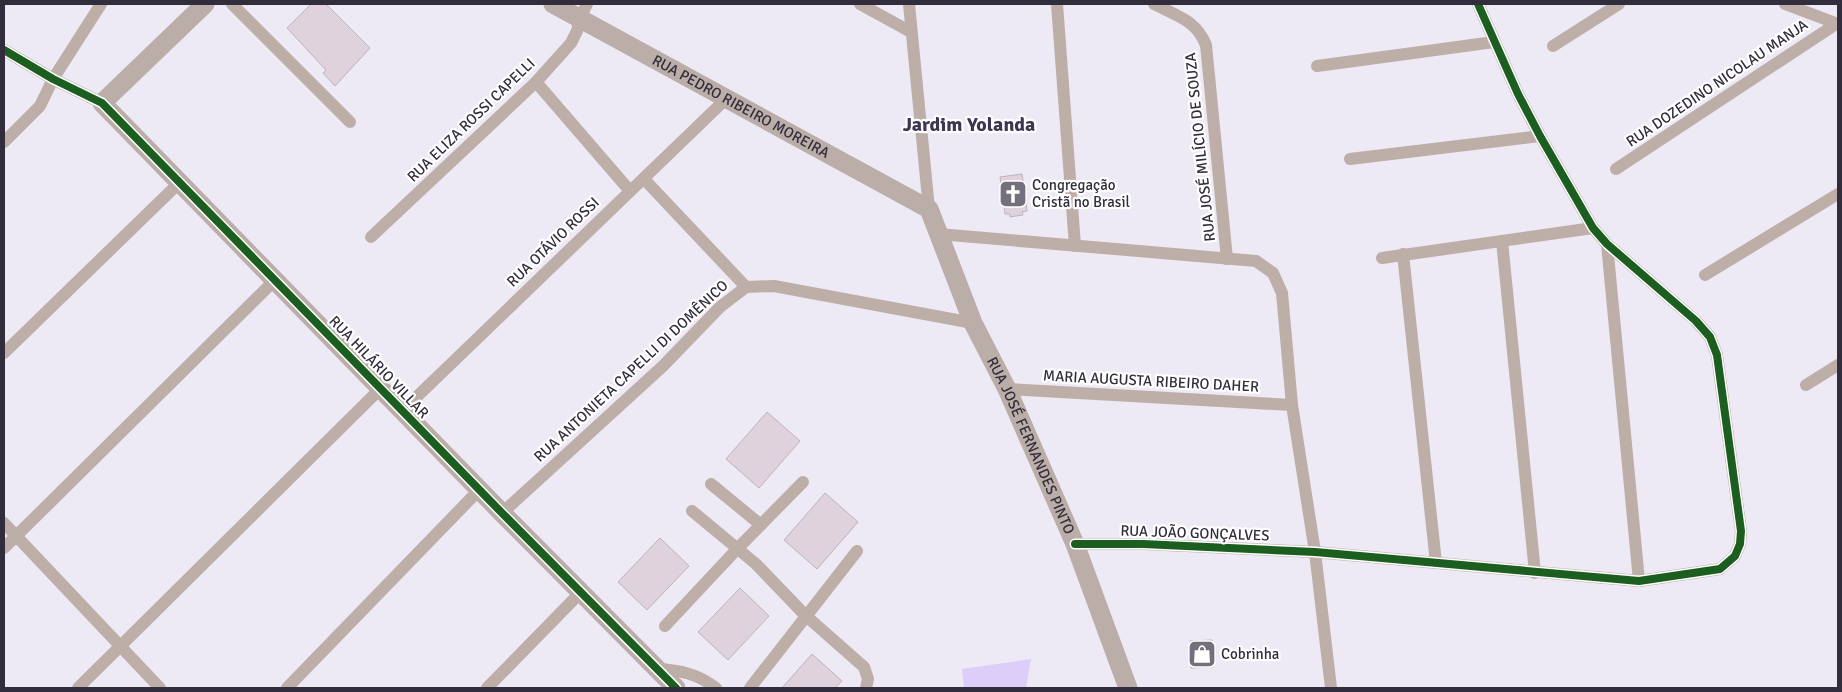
<svg xmlns="http://www.w3.org/2000/svg" width="1842" height="692" viewBox="0 0 1842 692" font-family="Signika,sans-serif">
	<style>
		.green { fill: #dccef8 }
		.building { fill: #dfd2dc; stroke: #bdb3bb }
		.lines { fill: none; stroke-linecap: round; stroke-linejoin: round }
		.street { stroke: #bdaea8; stroke-width: 12 }
		.secondary { stroke: #bbada7; stroke-width: 19 }
		.cycleway-casing { stroke: #fff; stroke-width: 11 }
		.cycleway { stroke: #1b5e20; stroke-width: 8 }
		.labels { text-anchor: middle; stroke-width: 4.5; stroke-linejoin: round; paint-order: stroke }
		.street-label { font-size: 15px; fill: #322d3c; stroke: #fff }
		.poi-label { font-size: 15px; fill: #322d3c; stroke: #fff; text-anchor: start }
		.district-label { font-size: 20px; font-weight: bold; fill: #3f3452; stroke: #fff }
	</style>
	<rect width="100%" height="100%" fill="#ede9f5"/>
	<polygon class="green" points="1031,659 1026,688 964,688 962,669"/>
	<g class="building">
		<polygon points="311,4 326,4 370,48 335,86 323,73 326,70 287,28"/>
		<polygon points="1022,174 1027,211 1022,212 1023,215 1010,217 1010,214 1005,214 1000,177"/>
		<polygon points="767,412 800,441 759,488 726,459"/>
		<polygon points="825,493 858,522 817,569 784,540"/>
		<polygon points="660,538 689,566 647,610 618,582"/>
		<polygon points="740,588 769,616 728,660 698,632"/>
		<polygon points="1212,640 1213,667 1191,668 1190,641"/>
		<polygon points="812,654 842,681 835,688 782,688"/>
	</g>
	<g class="lines">
		<g class="street">
			<polyline points="232,4 350,122"/>
			<polyline points="860,4 911,32"/>
			<polyline points="909,4 929,209"/>
			<polyline points="1057,4 1075,246"/>
			<path d="M1154,4C1177,16 1196,20 1206,45L1227,259"/>
			<polyline points="1785,4 1838,24"/>
			<polyline points="1553,46 1619,4"/>
			<polyline points="4,50 53,79 102,103"/>
			<polyline points="1317,66 1494,42"/>
			<polyline points="536,82 630,191"/>
			<polyline points="4,142 40,106 53,79 101,4"/>
			<polyline points="1350,159 1540,136"/>
			<polyline points="1616,169 1836,24"/>
			<polyline points="644,179 746,287"/>
			<polyline points="938,234 1256,261 1273,273 1282,293 1292,405 1315,552 1331,688"/>
			<polyline points="371,237 536,82 571,43 577,31 580,18 587,4"/>
			<polyline points="1502,241 1535,573"/>
			<polyline points="1607,244 1639,581"/>
			<polyline points="1403,254 1436,563"/>
			<polyline points="1382,258 1593,228"/>
			<polyline points="1705,275 1838,194"/>
			<polyline points="4,353 180,182"/>
			<polyline points="1806,385 1838,365"/>
			<polyline points="1007,389 1292,405"/>
			<polyline points="403,410 727,98"/>
			<polyline points="711,484 761,525"/>
			<polyline points="692,511 756,564 805,615 864,667 868,679 866,688"/>
			<polyline points="502,513 663,366 720,307 746,287 774,286 973,323"/>
			<polyline points="4,523 160,688"/>
			<polyline points="1075,544 1143,544 1315,552 1639,581 1720,569 1735,556 1740,544 1741,531 1717,355 1710,337 1696,321 1607,244 1593,228 1540,136 1518,94 1478,4"/>
			<polyline points="4,548 275,280"/>
			<polyline points="665,626 738,548 803,482"/>
			<path d="M657,669C680,670 698,674 716,688"/>
			<polyline points="78,688 381,388"/>
			<polyline points="287,688 480,489"/>
			<polyline points="487,688 580,593"/>
			<polyline points="750,688 857,551"/>
		</g>
		<g class="secondary">
			<polyline points="205,4 102,103 502,513 676,688"/>
			<path id="s1" d="M553,4L929,209L973,323L1007,389L1075,544L1128,688"/>
		</g>
		<defs>
			<g id="cycleway">
				<polyline points="4,50 53,79 102,103 502,513 676,688"/>
				<polyline points="1075,544 1143,544 1315,552 1639,581 1720,569 1735,556 1740,544 1741,531 1717,355 1710,337 1696,321 1607,244 1593,228 1540,136 1518,94 1478,4"/>
			</g>
		</defs>
		<use href="#cycleway" class="cycleway-casing"/>
		<use href="#cycleway" class="cycleway"/>
	</g>
	<defs>
		<symbol id="church-square" viewBox="-11 -11 22 22"><rect x="-9" y="-9" width="18" height="18" rx="4" fill="#736f7d" stroke="#fff"/><path d="M-1.2-6h2.4v3.5h3.3v2.4h-3.3V6h-2.4V-.1h-3.3v-2.4h3.3Z" fill="#fff"/></symbol>
		<symbol id="shop-square" viewBox="-11 -11 22 22"><rect x="-9" y="-9" width="18" height="18" rx="4" fill="#736f7d" stroke="#fff"/><path d="M-5-2.5h2.3a2.7 3.5 0 0 1 5.4 0H5L5.5 6h-11ZM-1.5-2.5h3a1.5 2.3 0 0 0-3 0Z" fill="#fff"/></symbol>
	</defs>
	<g fill-rule="evenodd">
		<use href="#church-square" x="997" y="178" width="32" height="32"/>
		<use href="#shop-square" x="1186" y="638" width="32" height="32"/>
	</g>
	<g class="labels">
		<g class="street-label">
			<text transform="translate(1717 83) rotate(-34)" y="5">RUA DOZEDINO NICOLAU MANJA</text>
			<text dy="5" stroke="none"><textPath href="#s1" startOffset="214">RUA PEDRO RIBEIRO MOREIRA</textPath></text>
			<text transform="translate(471 120) rotate(-44)" y="5">RUA ELIZA ROSSI CAPELLI</text>
			<text transform="translate(1200 147) rotate(-96)" y="5">RUA JOSÉ MILÍCIO DE SOUZA</text>
			<text transform="translate(553 242) rotate(-44)" y="5">RUA OTÁVIO ROSSI</text>
			<text transform="translate(379 367) rotate(46)" y="5">RUA HILÁRIO VILLAR</text>
			<text transform="translate(631 371) rotate(-43)" y="5">RUA ANTONIETA CAPELLI DI DOMÊNICO</text>
			<text transform="translate(1151 381) rotate(3)" y="5">MARIA AUGUSTA RIBEIRO DAHER</text>
			<text dy="5" stroke="none"><textPath href="#s1" startOffset="686">RUA JOSÉ FERNANDES PINTO</textPath></text>
			<text transform="translate(1195 533) rotate(2)" y="5">RUA JOÃO GONÇALVES</text>
		</g>
		<g class="poi-label">
			<text x="1032" y="190">Congregação<tspan x="1032" dy="17">Cristã no Brasil</tspan></text>
			<text x="1221" y="659">Cobrinha</text>
		</g>
		<g class="district-label">
			<text x="969" y="131">Jardim Yolanda</text>
		</g>
	</g>
	<rect width="1842" height="692" fill="none" stroke="#322d3c" stroke-width="10"/>
</svg>
